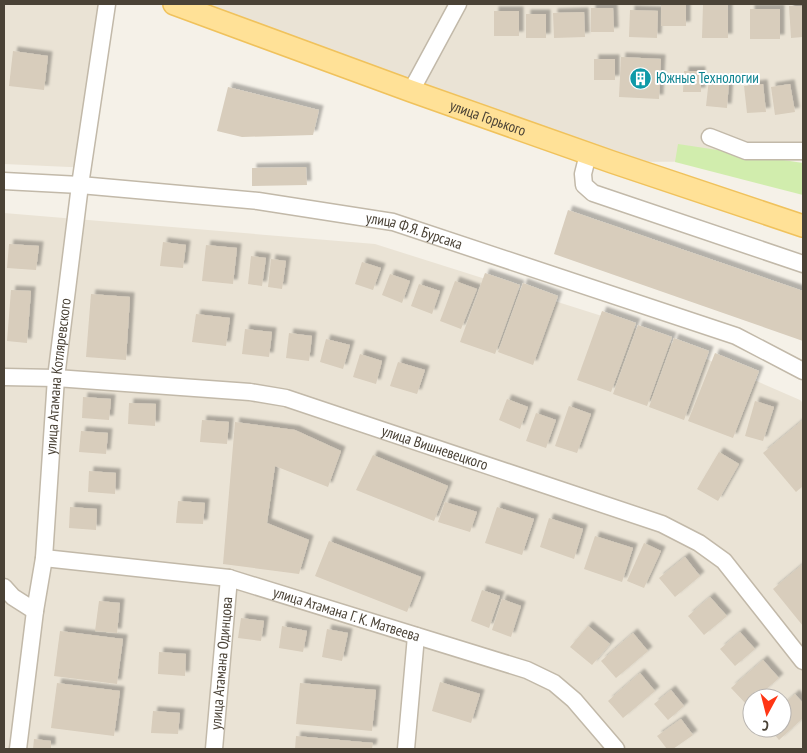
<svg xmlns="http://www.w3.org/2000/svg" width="807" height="753" viewBox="0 0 807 753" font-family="'PT Sans Narrow',sans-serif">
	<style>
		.residential { fill: #eae3d5; fill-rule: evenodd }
		.green { fill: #d1edad }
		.building { fill: #d8cdbc; filter: url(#shadow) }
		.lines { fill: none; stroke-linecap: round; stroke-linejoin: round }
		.minor-casing { stroke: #c2b9a9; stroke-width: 19 }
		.major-casing { stroke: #f0c25c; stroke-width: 24 }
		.minor { stroke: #fff; stroke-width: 16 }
		.major { stroke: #ffe197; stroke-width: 21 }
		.labels { text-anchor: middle; stroke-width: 4; stroke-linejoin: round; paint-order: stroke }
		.culture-label { font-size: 15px; fill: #0d838f; stroke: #fff; text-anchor: start }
		.street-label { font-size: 15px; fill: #4a4236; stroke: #fff }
	</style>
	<defs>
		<filter id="shadow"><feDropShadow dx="4.5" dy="-4.5" stdDeviation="1" flood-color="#0004"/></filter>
	</defs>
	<rect width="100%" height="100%" fill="#f5f1e8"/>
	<g class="residential">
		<polygon points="4,4 113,4 91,168 4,164"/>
		<polygon points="174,4 803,4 803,161 612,162"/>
		<path d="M4,213L375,244L624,323L800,400L803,403V749H4ZM752,698H782V728H752Z"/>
	</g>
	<polygon class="green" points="678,144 803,163 803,195 675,162"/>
	<g class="building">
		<rect x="661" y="4" width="25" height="22"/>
		<polygon points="703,4 728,4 728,38 702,38"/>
		<polygon points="789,6 803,6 803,37 791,38"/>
		<polygon points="591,8 613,8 614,32 591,32"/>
		<rect x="750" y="9" width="30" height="30"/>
		<polygon points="630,10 658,11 657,38 629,37"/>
		<rect x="494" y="11" width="25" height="25"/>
		<polygon points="584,12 585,37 554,38 553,13"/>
		<rect x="526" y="14" width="20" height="24"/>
		<polygon points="13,51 48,56 44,90 9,86"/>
		<polygon points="621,57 661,59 659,99 619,97"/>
		<rect x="594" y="59" width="21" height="21"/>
		<polygon points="684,71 701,71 701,92 683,92"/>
		<polygon points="709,79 729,81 727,108 706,106"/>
		<polygon points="763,84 766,112 747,113 744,86"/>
		<polygon points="790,84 795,112 775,115 771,87"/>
		<polygon points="228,87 319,110 313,135 242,137 217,131"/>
		<polygon points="306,167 307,185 252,186 252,168"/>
		<polygon points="568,210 803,291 803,341 554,254"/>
		<polygon points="163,242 186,245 183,268 160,266"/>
		<polygon points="9,244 39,246 36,270 7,268"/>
		<polygon points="206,245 237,248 233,284 202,281"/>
		<polygon points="251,256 266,258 262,286 248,284"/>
		<polygon points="271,259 286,261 282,289 268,287"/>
		<polygon points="362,262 381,268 373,290 355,284"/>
		<polygon points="485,273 520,285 495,354 460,342"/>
		<polygon points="390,274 410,281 402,303 382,295"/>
		<polygon points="455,281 477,289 461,329 440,321"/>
		<polygon points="523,283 558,296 533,365 498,352"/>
		<polygon points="419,284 440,291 432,314 411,306"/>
		<polygon points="11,290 31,291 27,343 7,341"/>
		<polygon points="91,294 130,297 126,360 86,357"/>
		<polygon points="602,311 636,323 611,392 577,380"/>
		<polygon points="196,314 230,318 226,346 192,342"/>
		<polygon points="638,325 672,337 647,406 613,394"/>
		<polygon points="245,329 272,332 269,357 242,354"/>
		<polygon points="289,333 312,336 309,361 286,358"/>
		<polygon points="674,338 709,351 684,420 649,407"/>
		<polygon points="326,339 350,345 343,369 320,362"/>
		<polygon points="715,353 759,371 733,438 688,421"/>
		<polygon points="360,354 382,361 376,384 353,377"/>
		<polygon points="398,362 425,370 417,394 390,386"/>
		<polygon points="83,397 111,399 109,420 82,418"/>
		<polygon points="507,399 528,407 520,429 499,420"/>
		<polygon points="755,401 774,407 763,441 745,436"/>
		<polygon points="129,403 156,404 155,426 128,424"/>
		<polygon points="569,406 591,414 577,453 555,446"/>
		<polygon points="536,413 556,420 546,448 526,441"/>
		<polygon points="202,420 229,422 227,444 200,442"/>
		<polygon points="803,420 803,486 796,492 763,453"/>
		<polygon points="235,422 295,430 341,451 328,487 275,466 267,523 309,540 299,574 223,564"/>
		<polygon points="81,431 108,433 106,454 79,452"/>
		<polygon points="719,452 739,464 718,501 697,489"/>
		<polygon points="373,455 448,486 434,521 356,490"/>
		<polygon points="89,471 116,473 115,494 88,492"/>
		<polygon points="178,501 205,503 203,524 176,523"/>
		<polygon points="445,502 477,512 470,532 438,522"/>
		<polygon points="70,507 97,509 96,530 69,528"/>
		<polygon points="497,507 534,519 522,555 485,543"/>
		<polygon points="549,518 583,529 574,559 540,547"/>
		<polygon points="595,536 633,548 622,582 584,569"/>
		<polygon points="329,541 421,577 407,612 315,576"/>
		<polygon points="644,543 661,551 644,588 627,581"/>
		<polygon points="685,557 700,576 675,597 659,578"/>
		<polygon points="803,564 803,626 773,589"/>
		<polygon points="482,590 500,596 489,628 471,621"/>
		<polygon points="710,597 727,616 704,635 688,616"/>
		<polygon points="502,599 521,606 511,637 492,630"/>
		<polygon points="99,601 120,603 117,633 95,631"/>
		<polygon points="241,618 264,621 261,641 238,638"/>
		<polygon points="282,626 307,631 303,652 279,648"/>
		<polygon points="588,626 610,644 592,665 570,647"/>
		<polygon points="327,629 348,633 342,661 322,657"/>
		<polygon points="60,631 123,639 117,684 54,676"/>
		<polygon points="740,632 755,649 735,666 720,649"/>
		<polygon points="633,633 648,651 616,678 601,661"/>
		<polygon points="159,652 186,654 185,676 158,674"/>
		<polygon points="763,660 779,678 756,698 752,698 752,701 747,705 731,688"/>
		<polygon points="640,673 655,691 623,718 608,701"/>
		<polygon points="440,682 480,694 471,723 432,711"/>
		<polygon points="57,683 120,691 114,736 51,728"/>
		<polygon points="300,683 376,690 372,731 296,724"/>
		<polygon points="671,690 684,706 668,720 654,704"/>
		<polygon points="795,694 803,703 803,718 779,740 769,728 782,728 782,706"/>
		<polygon points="153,711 180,713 178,734 151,733"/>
		<polygon points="681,719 693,735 673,749 667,749 657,736"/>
		<polygon points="296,736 373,743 372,749 295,749"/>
		<polygon points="34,739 51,741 51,749 33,749"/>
	</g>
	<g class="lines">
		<defs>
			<g id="minor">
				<polyline points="411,91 458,4"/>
				<polyline points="710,137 746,151 803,151"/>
				<polyline points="588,154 583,174 584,185 593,193 803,264"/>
				<path id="s1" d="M4,181L80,185L258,201L393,222L736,336L803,371"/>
				<path id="s2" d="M4,377L56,378L250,392L286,398L662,524L699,543L724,561L803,661"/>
				<path id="s3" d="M44,558L229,578L527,670L554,683L574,700L616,749"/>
				<polyline points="4,587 13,597 35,611"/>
				<path id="s4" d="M18,749L35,611L44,558L56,378L80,185L107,4"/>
				<path id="s5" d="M214,749L229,578"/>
				<polyline points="406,749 416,636"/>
			</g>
			<g id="major">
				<path id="s6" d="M174,4L411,91L612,162L803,226"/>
			</g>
		</defs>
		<use href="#minor" class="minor-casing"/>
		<use href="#major" class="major-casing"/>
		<use href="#minor" class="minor"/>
		<use href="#major" class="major"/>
	</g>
	<defs>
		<symbol id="building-disc" viewBox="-11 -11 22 22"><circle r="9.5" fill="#0f9aa8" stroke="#fff"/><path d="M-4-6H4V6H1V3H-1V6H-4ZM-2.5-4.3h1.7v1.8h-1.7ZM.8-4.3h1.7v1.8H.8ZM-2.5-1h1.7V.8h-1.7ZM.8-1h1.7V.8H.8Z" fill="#fff"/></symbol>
	</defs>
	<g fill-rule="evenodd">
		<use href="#building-disc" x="628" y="66" width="25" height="25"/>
	</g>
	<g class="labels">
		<g class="culture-label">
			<text x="656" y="83">Южные Технологии</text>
		</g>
		<g class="street-label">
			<text dy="5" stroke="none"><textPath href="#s6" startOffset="334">улица Горького</textPath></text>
			<text dy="5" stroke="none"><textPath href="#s1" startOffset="414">улица Ф.Я. Бурсака</textPath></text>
			<text dy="5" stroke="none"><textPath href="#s4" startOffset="375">улица Атамана Котляревского</textPath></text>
			<text dy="5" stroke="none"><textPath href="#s2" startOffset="440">улица Вишневецкого</textPath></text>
			<text dy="5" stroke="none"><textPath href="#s3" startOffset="309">улица Атамана Г. К. Матвеева</textPath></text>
			<text dy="5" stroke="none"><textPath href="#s5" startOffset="86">улица Атамана Одинцова</textPath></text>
		</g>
	</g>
	<rect width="807" height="753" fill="none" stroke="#4a4236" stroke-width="10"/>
	<g transform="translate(767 713) rotate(187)"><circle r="24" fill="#ffffff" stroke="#b7b3af"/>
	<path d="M0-4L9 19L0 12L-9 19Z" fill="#ff3615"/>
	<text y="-8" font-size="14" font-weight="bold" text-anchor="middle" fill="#4a4236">С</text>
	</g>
</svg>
